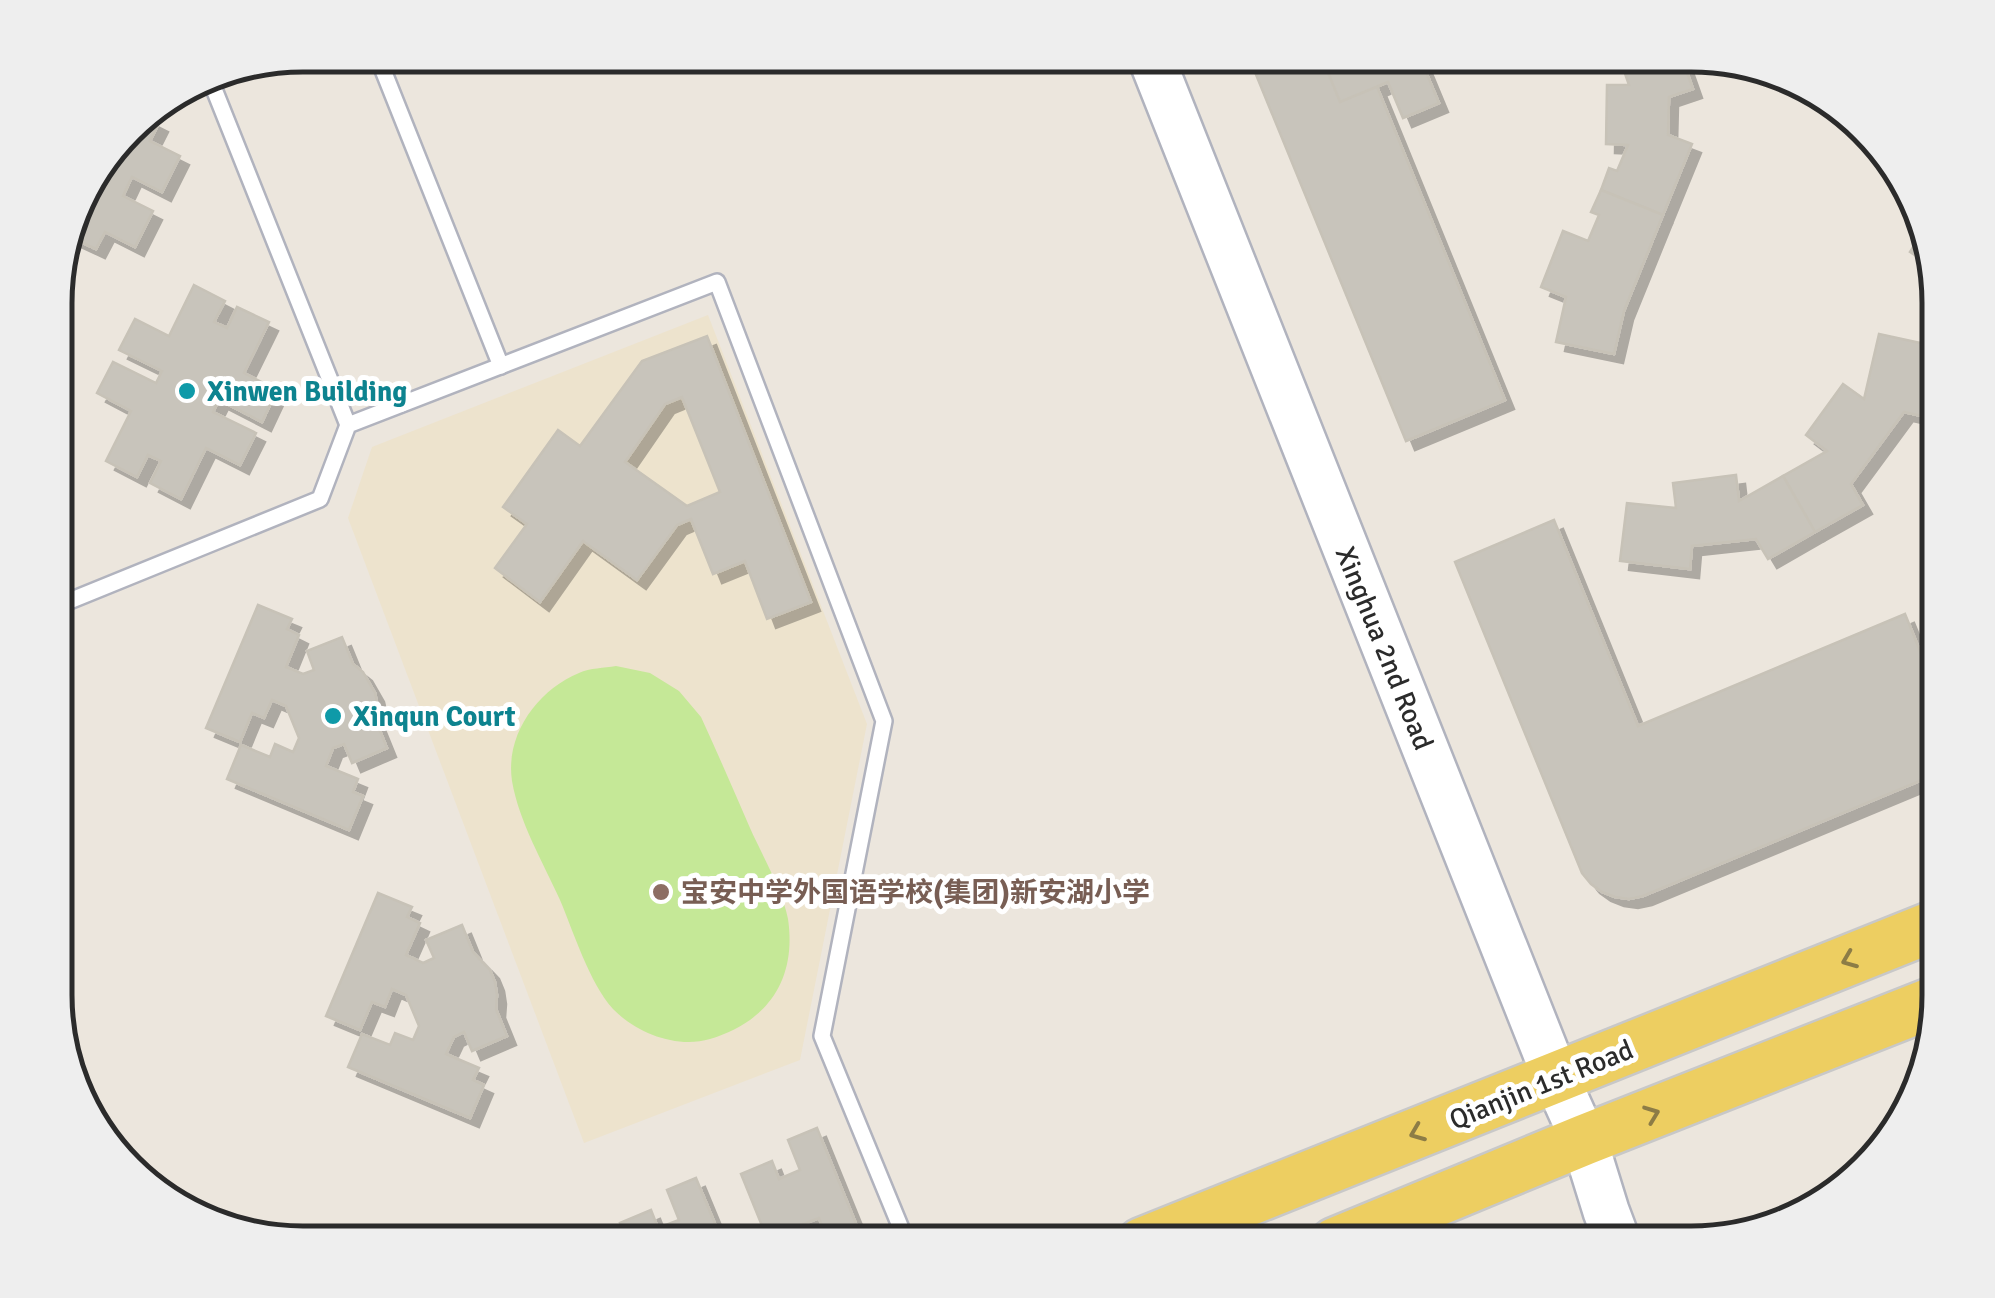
<svg xmlns="http://www.w3.org/2000/svg" width="1995" height="1298" viewBox="0 0 1995 1298" font-family="Signika,'Noto Sans SC',sans-serif">
	<style>
		.education { fill: #ede3cd }
		.pitch { fill: #c5e897 }
		.building { fill: #c8c4bb; stroke: #c7c2b7; stroke-width: 2.5; fill-rule: evenodd; filter: url(#shadow) }
		.lines { fill: none; stroke-linecap: round; stroke-linejoin: round }
		.service-casing { stroke: #b1b3be; stroke-width: 20 }
		.secondary-casing { stroke: #b1b3be; stroke-width: 50 }
		.primary-casing { stroke: #c8c8c8; stroke-width: 55 }
		.service { stroke: #fff; stroke-width: 15 }
		.secondary { stroke: #fff; stroke-width: 45 }
		.primary { stroke: #edce61; stroke-width: 50 }
		.oneway { stroke: #8c7c46 }
		.culture-dot { fill: #0f9aa8; stroke: #fff; stroke-width: 4 }
		.education-dot { fill: #8d6e63; stroke: #fff; stroke-width: 4 }
		.labels { text-anchor: middle; stroke-width: 10; stroke-linejoin: round; paint-order: stroke }
		.culture-label { font-size: 28px; font-weight: bold; fill: #0d838f; stroke: #fff; text-anchor: start }
		.street-label { font-size: 28px; fill: #2b2b2b; stroke: #fff }
		.education-label { font-size: 28px; font-weight: bold; fill: #785e54; stroke: #fff; text-anchor: start }
		.rim { fill: none; stroke: #2b2b2b; stroke-width: 5 }
	</style>
	<defs>
		<filter id="shadow"><feDropShadow dx="9" dy="9" stdDeviation="0" flood-color="#0004"/></filter>
	</defs>
	<rect width="100%" height="100%" fill="#ece6dd"/>
	<polygon class="education" points="708,315 867,724 800,1060 584,1143 348,518 372,447"/>
	<path class="pitch" d="M616,666L650,673L679,691L701,717C718,754 734,791 750,828C762,855 783,891 788,919C797,980 767,1022 710,1039C677,1049 636,1033 613,1009C589,982 574,933 560,900C543,862 519,822 512,781C505,734 538,690 579,673C590,668 604,668 616,666Z"/>
	<g class="building">
		<polygon points="1248,55 1364,55 1505,400 1406,441"/>
		<polygon points="1321,55 1419,55 1439,103 1403,118 1388,82 1340,102"/>
		<polygon points="1609,55 1681,55 1693,89 1669,97 1668,135 1692,144 1663,215 1601,190 1609,168 1617,171 1628,145 1606,144 1607,85 1629,85 1620,59 1612,62"/>
		<polygon points="143,115 159,123 150,141 180,156 162,192 132,177 123,196 153,211 135,247 105,232 96,249 68,236 81,193"/>
		<polygon points="1601,190 1663,215 1624,311 1614,354 1556,342 1566,297 1541,287 1563,231 1588,241 1599,215 1591,212"/>
		<polygon points="1923,232 1933,267 1910,252"/>
		<polygon points="194,285 225,301 214,322 227,328 237,307 269,322 244,373 277,390 262,422 219,400 213,412 256,433 240,465 206,448 181,499 150,483 161,461 148,455 137,477 106,461 131,411 97,393 113,362 156,383 162,371 119,350 135,319 169,336"/>
		<polygon points="1879,334 1939,347 1939,357 1926,417 1904,412 1851,484 1863,505 1815,532 1783,476 1827,451 1806,435 1843,384 1864,399"/>
		<path d="M707,336L811,602L767,619L745,561L713,574L691,519L677,525L637,580L583,541L540,602L495,568L527,524L503,507L558,430L580,446L642,361ZM682,397L720,492L687,506L625,462L665,404Z"/>
		<polygon points="1736,475 1739,501 1783,476 1815,532 1768,559 1756,539 1692,546 1690,569 1620,561 1627,503 1676,508 1673,483"/>
		<polygon points="1939,482 1939,521 1926,488"/>
		<polygon points="1554,520 1638,726 1905,614 1939,698 1939,773 1643,896 1629,899 1615,897 1602,892 1591,884 1582,873 1455,562"/>
		<polygon points="258,605 292,619 287,629 299,635 286,667 303,674 314,670 307,651 342,637 353,664 363,672 375,693 378,707 376,721 387,748 352,763 344,744 333,748 326,766 358,779 353,792 363,796 349,830 227,779 241,745 270,757 275,744 293,752 299,738 286,706 272,700 264,718 252,713 240,742 206,728"/>
		<polygon points="378,893 412,907 407,917 420,923 406,955 423,963 434,958 426,940 462,925 473,952 490,970 495,982 497,995 496,1009 507,1036 472,1051 464,1032 454,1037 446,1054 479,1068 473,1080 484,1085 470,1118 348,1067 362,1034 390,1045 395,1033 413,1040 419,1026 406,995 392,989 385,1007 372,1002 360,1030 326,1016"/>
		<polygon points="817,1128 859,1231 829,1243 819,1218 798,1226 805,1243 769,1243 741,1174 772,1161 779,1179 800,1170 788,1140"/>
		<polygon points="696,1178 723,1243 628,1243 620,1223 651,1210 658,1228 679,1220 667,1190"/>
		<polygon points="575,1229 581,1243 546,1243 545,1241"/>
	</g>
	<g class="lines">
		<defs>
			<g id="service">
				<polyline points="377,55 501,366"/>
				<polyline points="208,74 348,425"/>
				<polyline points="57,606 320,499 348,425 717,282 884,721 822,1036 907,1243"/>
			</g>
			<polyline id="secondary" points="1150,55 1556,1078 1584,1140 1606,1211 1618,1243"/>
			<g id="primary">
				<polyline points="1142,1243 1939,924"/>
				<polyline points="1335,1243 1584,1140 1939,1000"/>
			</g>
		</defs>
		<use href="#service" class="service-casing"/>
		<use href="#secondary" class="secondary-casing"/>
		<use href="#primary" class="primary-casing"/>
		<use href="#service" class="service"/>
		<use href="#secondary" class="secondary"/>
		<use href="#primary" class="primary"/>
	</g>
	<defs><path id="oneway-chevron" d="M-2-3.5L2.5 0L-2 3.5" fill="none" stroke-width="1.6" stroke-linecap="round" stroke-linejoin="round" transform="scale(2.5)"/></defs>
	<g class="oneway">
		<use href="#oneway-chevron" transform="translate(1849 960) rotate(158)"/>
		<use href="#oneway-chevron" transform="translate(1652 1114) rotate(-21)"/>
		<use href="#oneway-chevron" transform="translate(1417 1133) rotate(158)"/>
	</g>
	<g class="culture-dot">
		<circle cx="187" cy="391" r="10"/>
		<circle cx="333" cy="716" r="10"/>
	</g>
	<circle class="education-dot" cx="661" cy="892" r="10"/>
	<g class="labels">
		<g class="culture-label">
			<text x="207" y="401">Xinwen Building</text>
			<text x="353" y="726">Xinqun Court</text>
		</g>
		<g class="street-label">
			<text transform="translate(1385 648) rotate(68)" y="10">Xinghua 2nd Road</text>
			<text transform="translate(1541 1084) rotate(-22)" y="10">Qianjin 1st Road</text>
		</g>
		<g class="education-label">
			<text x="681" y="902">宝安中学外国语学校(集团)新安湖小学</text>
		</g>
	</g>
	<path d="M0 0H1995V1298H0ZM303 72H1691A231 231 0 0 1 1922 303V995A231 231 0 0 1 1691 1226H303A231 231 0 0 1 72 995V303A231 231 0 0 1 303 72Z" fill="#eee" fill-rule="evenodd"/>
	<path class="rim" d="M303 72H1691A231 231 0 0 1 1922 303V995A231 231 0 0 1 1691 1226H303A231 231 0 0 1 72 995V303A231 231 0 0 1 303 72Z"/>
</svg>
